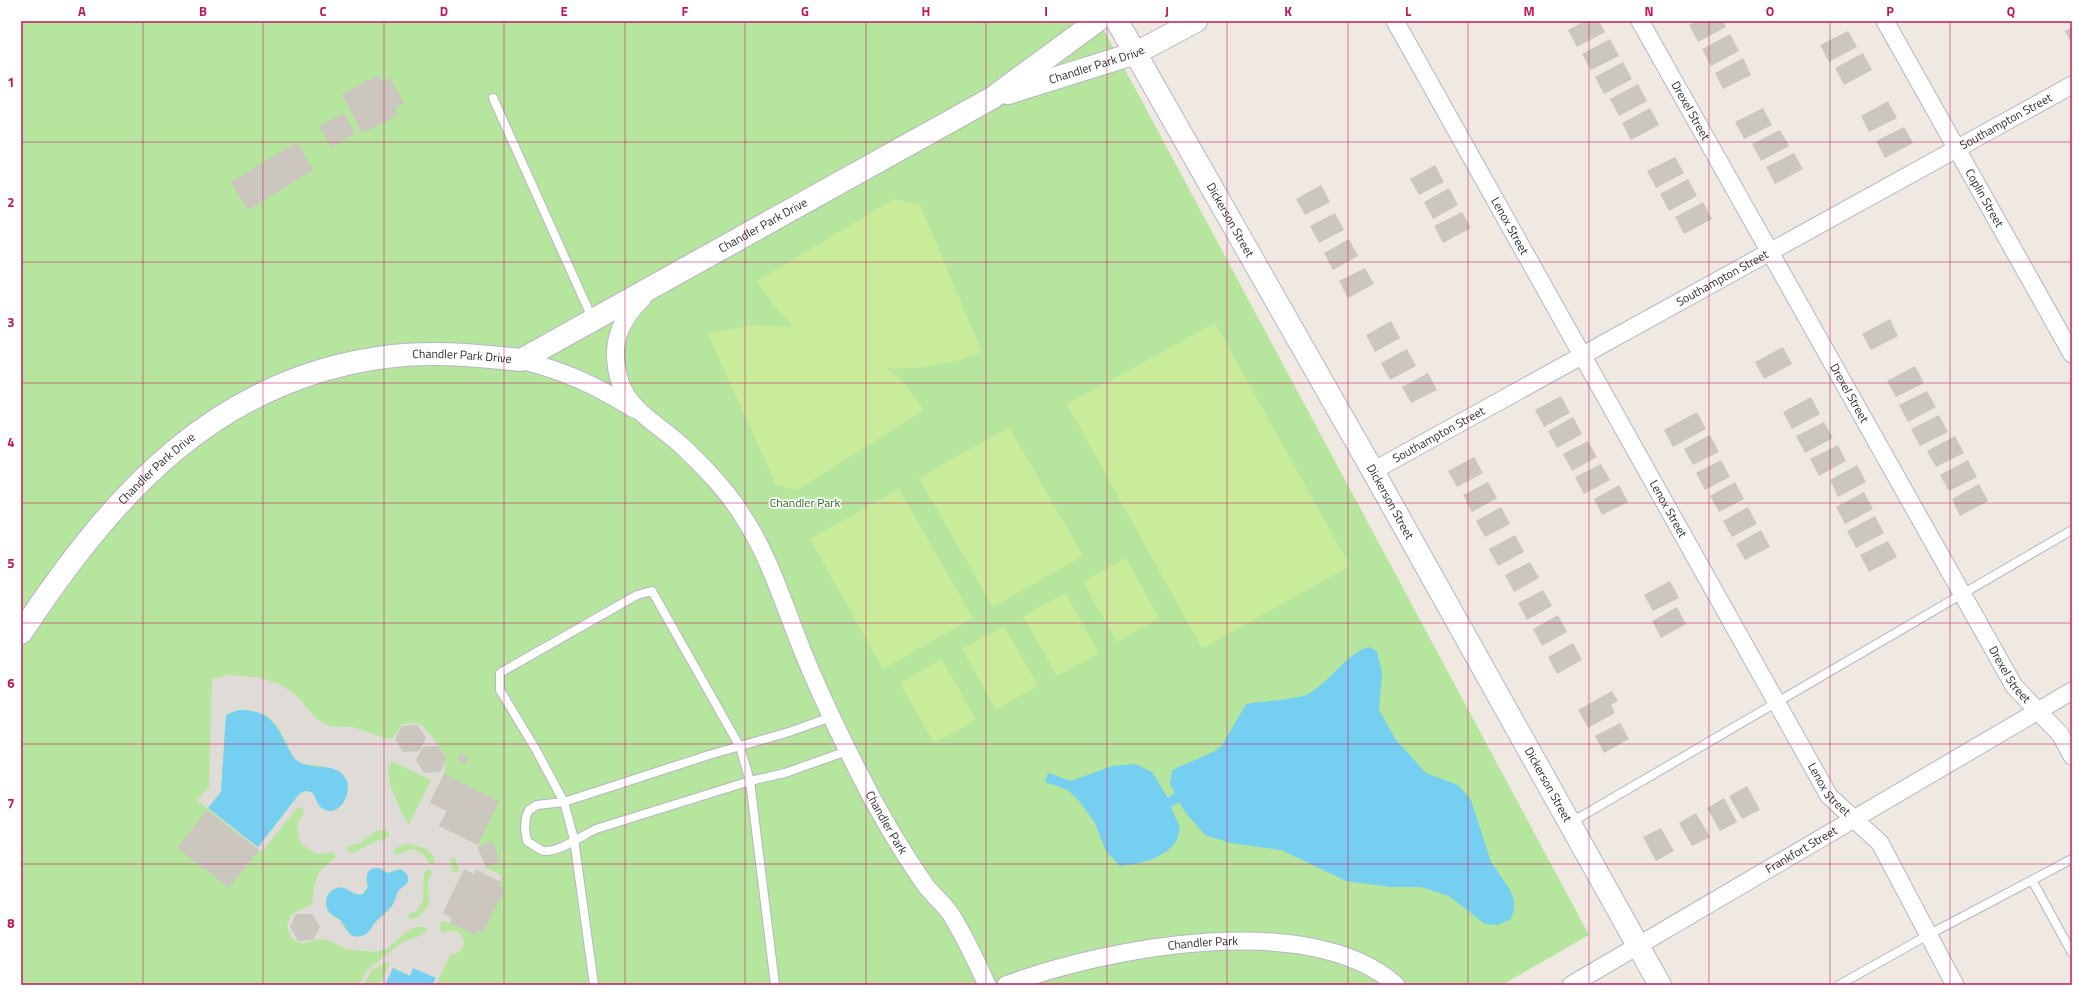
<svg xmlns="http://www.w3.org/2000/svg" width="2093" height="1006" viewBox="0 0 2093 1006" font-family="'Titillium Web',sans-serif">
	<style>
		.green { fill: #b6e59e }
		.pitch { fill: #c9ec9a }
		.plaza { fill: #dfdcd8; fill-rule: evenodd }
		.water { fill: #75cff0 }
		.building { fill: #cbc7bf }
		.lines { fill: none; stroke-linecap: round; stroke-linejoin: round }
		.lane-casing { stroke: #b4b7c1; stroke-width: 10 }
		.street-casing { stroke: #b4b7c1; stroke-width: 19 }
		.secondary-casing { stroke: #b4b7c1; stroke-width: 24 }
		.lane { stroke: #fff; stroke-width: 8 }
		.street { stroke: #fff; stroke-width: 17 }
		.secondary { stroke: #fff; stroke-width: 22 }
		.grid { fill: none; stroke: #c2185b; stroke-width: 1; stroke-opacity: 0.55 }
		.labels { text-anchor: middle; stroke-width: 3.5; stroke-linejoin: round; paint-order: stroke }
		.street-label { font-size: 12px; fill: #2e2e2e; stroke: #fff }
		.park-label { font-size: 12px; fill: #2c6e1b; stroke: #fff }
		.neatline { fill: none; stroke: #c2185b; stroke-width: 1.5 }
		.grid-label { font-size: 13px; text-anchor: middle; font-weight: bold; fill: #c2185b }
	</style>
	<rect width="100%" height="100%" fill="#efe9e1"/>
	<polygon class="green" points="21,21 1099,21 1589,935 1502,985 21,985"/>
	<g class="pitch">
		<path d="M894,199L920,205L982,352C949,364 922,370 886,368L902,381L924,410L797,490L776,485L708,334L754,325L794,327C780,314 768,298 757,281Z"/>
		<polygon points="1215,323 1350,566 1202,648 1067,404"/>
		<polygon points="1009,427 1083,556 993,607 919,478"/>
		<polygon points="899,489 973,618 883,669 810,539"/>
		<polygon points="1126,558 1159,618 1117,642 1083,582"/>
		<polygon points="1065,593 1099,653 1057,676 1023,616"/>
		<polygon points="1004,626 1038,686 996,709 962,649"/>
		<polygon points="942,659 976,720 934,743 900,683"/>
	</g>
	<path class="plaza" d="M227,675L257,677L279,684L296,695L317,719L329,726L353,727L387,739L393,738L402,724L415,723L422,725L437,743L447,759L444,774L430,803L447,811L439,826L478,845L486,867L502,876L500,882L476,870L474,874L464,870L443,913L452,918L450,923L445,921L441,922L439,928L443,933L449,931L459,932L464,940V945L459,952L450,955L436,985H432L435,978L410,976L393,968L385,985H380L390,962L388,961L372,970L363,985H359L368,969L403,942L425,934L426,929L424,927H415L409,930L386,949L373,952L346,949L328,940L321,939L304,943L295,941L291,937L287,927L291,915L312,904L314,887L319,872L336,857L332,852L320,854L315,853L304,846L300,841L297,824L304,813L302,807L297,808L262,852L197,800L209,787L212,679ZM238,710H248L268,716L278,727L295,760L303,764L323,766L319,806L316,798L312,792L306,791L300,793L258,847L208,808L221,792L226,715ZM417,725L426,738L419,751L403,752L395,739L402,726ZM438,746L447,760L440,772L424,773L416,760L423,747ZM391,761L431,780L409,825L402,814L390,785L388,773ZM386,830L390,834L387,838L374,842L355,852L351,853L347,850L348,846L360,843L376,831ZM404,844H410L424,848L433,855L435,864H430L423,854L415,850L410,849L398,855L394,854L395,849ZM455,857L459,871L453,873L449,859ZM396,869H399L403,887L398,891L394,903L389,910L375,923L346,931L340,920L333,916L326,902L328,894L334,889L361,895L367,889L366,877L385,872L389,873ZM427,870H431L432,874L428,882L429,905L419,917L410,919L407,915L418,910L423,901L424,873ZM296,914H312L320,927L313,940H298L290,927Z"/>
	<g class="water">
		<path d="M1369,647L1377,651L1382,673L1379,710L1396,740L1426,773L1458,785L1471,800L1491,862L1509,888L1514,900V909L1511,919L1498,925L1485,924L1449,896L1421,887H1392L1346,881L1281,850L1231,843L1205,835L1185,812L1179,802L1171,807L1180,828C1179,832 1178,839 1175,843C1162,859 1140,864 1120,866L1106,851L1095,823L1079,801L1068,790L1045,782L1048,773L1071,781L1112,766L1135,764L1152,772L1168,798L1175,793L1170,784L1172,770L1211,753L1221,747L1246,704C1258,702 1297,699 1306,695C1328,685 1347,652 1369,647Z"/>
		<path d="M238,710C267,710 274,720 286,744C289,750 292,756 296,760C311,772 335,760 346,779C353,792 340,818 323,809C317,806 316,797 312,792L306,791L300,793L258,847L208,808L221,792L226,715Z"/>
		<path d="M379,868L388,873L401,869L407,874C411,884 404,885 398,891C393,908 390,908 377,920C372,925 371,932 364,935C347,942 347,925 339,919C336,917 333,916 331,914C323,907 325,893 335,889C346,883 353,898 363,894L368,887C366,877 365,867 379,868Z"/>
		<polygon points="393,968 410,976 413,968 436,978 432,985 385,985"/>
	</g>
	<g class="building">
		<polygon points="1585,21 1599,21 1605,32 1577,47 1568,30"/>
		<polygon points="1697,21 1723,21 1726,27 1698,42 1689,25"/>
		<polygon points="2072,27 2072,44 2065,31"/>
		<polygon points="1848,31 1857,47 1829,62 1820,45"/>
		<polygon points="1730,34 1739,51 1711,66 1702,49"/>
		<polygon points="1610,39 1619,56 1591,70 1582,54"/>
		<polygon points="1863,53 1872,70 1844,85 1835,68"/>
		<polygon points="1743,58 1751,75 1723,89 1715,73"/>
		<polygon points="1623,62 1632,79 1604,94 1595,77"/>
		<polygon points="379,75 382,81 390,77 404,103 395,107 399,115 362,133 342,94"/>
		<polygon points="1638,84 1647,101 1619,116 1610,99"/>
		<polygon points="1888,101 1897,118 1869,132 1861,116"/>
		<polygon points="1650,108 1659,125 1631,140 1622,123"/>
		<polygon points="1763,108 1772,125 1744,139 1735,122"/>
		<polygon points="344,113 355,134 331,147 319,126"/>
		<polygon points="1904,127 1913,143 1885,158 1876,141"/>
		<polygon points="1780,130 1789,146 1761,161 1752,144"/>
		<polygon points="297,142 313,170 248,210 231,182"/>
		<polygon points="1794,153 1803,169 1775,184 1766,167"/>
		<polygon points="1675,157 1684,173 1656,188 1647,171"/>
		<polygon points="1435,165 1444,182 1419,195 1410,179"/>
		<polygon points="1688,179 1697,196 1669,211 1660,194"/>
		<polygon points="1321,185 1330,202 1305,215 1296,199"/>
		<polygon points="1449,188 1458,205 1433,219 1424,202"/>
		<polygon points="1703,202 1712,219 1684,234 1675,217"/>
		<polygon points="1462,212 1471,228 1443,243 1434,226"/>
		<polygon points="1335,213 1344,230 1319,243 1310,226"/>
		<polygon points="1349,239 1358,256 1333,270 1324,253"/>
		<polygon points="1365,268 1374,284 1348,298 1339,281"/>
		<polygon points="1890,319 1898,336 1871,350 1862,334"/>
		<polygon points="1391,321 1400,338 1375,352 1366,335"/>
		<polygon points="1783,347 1792,364 1764,379 1755,362"/>
		<polygon points="1407,349 1416,366 1390,380 1381,363"/>
		<polygon points="1915,366 1924,383 1896,397 1887,381"/>
		<polygon points="1428,373 1437,390 1411,403 1402,387"/>
		<polygon points="1927,391 1936,407 1908,422 1899,405"/>
		<polygon points="1561,396 1570,413 1544,427 1535,410"/>
		<polygon points="1811,397 1820,414 1792,429 1783,412"/>
		<polygon points="1697,412 1706,429 1673,447 1664,430"/>
		<polygon points="1939,415 1948,432 1920,446 1911,429"/>
		<polygon points="1573,417 1582,434 1557,448 1548,431"/>
		<polygon points="1824,422 1833,438 1805,453 1796,436"/>
		<polygon points="1710,435 1719,452 1693,465 1684,449"/>
		<polygon points="1955,436 1964,453 1936,467 1927,451"/>
		<polygon points="1588,441 1597,457 1572,471 1563,454"/>
		<polygon points="1838,445 1846,461 1819,476 1810,459"/>
		<polygon points="1474,457 1483,473 1457,487 1448,471"/>
		<polygon points="1721,460 1730,477 1705,490 1696,473"/>
		<polygon points="1968,460 1977,477 1949,491 1940,475"/>
		<polygon points="1601,464 1610,480 1584,494 1575,477"/>
		<polygon points="1857,465 1866,482 1838,497 1830,480"/>
		<polygon points="1488,482 1497,498 1472,512 1463,495"/>
		<polygon points="1735,482 1744,499 1719,512 1710,496"/>
		<polygon points="1979,484 1988,501 1960,516 1952,499"/>
		<polygon points="1619,485 1628,502 1602,515 1594,499"/>
		<polygon points="1864,492 1873,509 1845,524 1836,507"/>
		<polygon points="1501,507 1510,524 1485,537 1476,521"/>
		<polygon points="1748,507 1757,524 1732,537 1723,521"/>
		<polygon points="1875,516 1884,533 1856,548 1847,531"/>
		<polygon points="1761,530 1770,547 1745,560 1736,544"/>
		<polygon points="1515,535 1524,552 1498,566 1489,549"/>
		<polygon points="1888,541 1897,557 1869,572 1860,555"/>
		<polygon points="1530,562 1539,578 1514,592 1505,575"/>
		<polygon points="1670,581 1679,598 1653,611 1644,595"/>
		<polygon points="1543,590 1552,606 1527,620 1518,603"/>
		<polygon points="1677,607 1686,624 1661,638 1652,621"/>
		<polygon points="1558,615 1567,632 1542,646 1533,629"/>
		<polygon points="1573,643 1582,660 1557,674 1548,657"/>
		<polygon points="1612,691 1618,701 1611,705 1615,713 1588,728 1578,710"/>
		<polygon points="1620,723 1629,739 1604,753 1595,736"/>
		<polygon points="417,725 426,738 419,751 403,752 395,739 402,726"/>
		<polygon points="438,746 447,759 440,772 424,773 416,760 423,747"/>
		<polygon points="461,753 469,757 465,764 457,760"/>
		<polygon points="444,774 499,801 478,845 439,826 447,811 430,803"/>
		<polygon points="1747,786 1760,810 1742,819 1729,796"/>
		<polygon points="1724,798 1737,822 1720,831 1707,808"/>
		<polygon points="207,810 259,850 229,888 177,848"/>
		<polygon points="1696,813 1710,837 1692,846 1679,823"/>
		<polygon points="1661,828 1674,851 1656,861 1643,837"/>
		<polygon points="492,841 500,861 486,867 477,847"/>
		<polygon points="464,869 474,874 476,870 501,882 499,887 505,889 483,933 478,930 475,935 450,923 452,918 443,913"/>
		<polygon points="296,914 312,914 320,927 313,940 298,941 290,927"/>
	</g>
	<g class="lines">
		<defs>
			<g id="lane">
				<polyline points="493,98 593,320"/>
				<path d="M831,717L789,732L709,755L564,802L537,805L529,810L526,817L525,829L527,841C532,844 539,850 544,851C560,852 581,836 596,829L750,781L785,773L847,751"/>
				<polyline points="1570,823 2072,530"/>
				<polyline points="2032,880 2072,953"/>
				<polyline points="594,985 574,839 564,802 535,748 500,690 500,673 637,595 652,591 740,747 750,781 775,985"/>
				<polyline points="1839,985 1928,935 2072,859"/>
			</g>
			<g id="street">
				<path id="s1" d="M1395,21L1829,796L1880,843L1955,985"/>
				<path id="s2" d="M1640,21L2014,686L2060,734L2072,756"/>
				<path id="s3" d="M1885,21L2072,354"/>
				<path id="s4" d="M643,298C618,322 609,346 620,382C630,411 659,425 681,445C703,466 726,489 742,515C767,552 781,596 797,637C813,679 832,719 852,759C873,802 898,846 926,886C933,895 943,903 950,913C963,933 977,963 987,985"/>
				<path d="M521,360C567,372 593,384 634,409"/>
				<path id="s5" d="M1373,471L2072,85"/>
				<path id="s6" d="M1006,985C1104,948 1310,908 1396,985"/>
				<path id="s7" d="M1571,985L2072,691"/>
			</g>
			<g id="secondary">
				<path id="s8" d="M1117,21L1373,471L1660,985"/>
				<path id="s9" d="M1008,93L1136,53L1196,21"/>
				<path id="s10" d="M21,633C113,494 217,376 393,356C436,351 478,356 521,360L992,98L1097,21"/>
			</g>
		</defs>
		<use href="#lane" class="lane-casing"/>
		<use href="#street" class="street-casing"/>
		<use href="#secondary" class="secondary-casing"/>
		<use href="#lane" class="lane"/>
		<use href="#street" class="street"/>
		<use href="#secondary" class="secondary"/>
	</g>
	<path class="grid" d="M143,21V985M263,21V985M384,21V985M504,21V985M625,21V985M745,21V985M866,21V985M986,21V985M1107,21V985M1227,21V985M1348,21V985M1468,21V985M1589,21V985M1709,21V985M1830,21V985M1950,21V985M21,142H2072M21,262H2072M21,383H2072M21,503H2072M21,623H2072M21,744H2072M21,864H2072"/>
	<g class="labels">
		<g class="street-label">
			<text dy="4" stroke="none"><textPath href="#s9" startOffset="93">Chandler Park Drive</textPath></text>
			<text dy="4" stroke="none"><textPath href="#s2" startOffset="103">Drexel Street</textPath></text>
			<text dy="4" stroke="none"><textPath href="#s5" startOffset="723">Southampton Street</textPath></text>
			<text dy="4" stroke="none"><textPath href="#s3" startOffset="203">Coplin Street</textPath></text>
			<text dy="4" stroke="none"><textPath href="#s8" startOffset="229">Dickerson Street</textPath></text>
			<text dy="4" stroke="none"><textPath href="#s10" startOffset="886">Chandler Park Drive</textPath></text>
			<text dy="4" stroke="none"><textPath href="#s1" startOffset="235">Lenox Street</textPath></text>
			<text dy="4" stroke="none"><textPath href="#s5" startOffset="399">Southampton Street</textPath></text>
			<text dy="4" stroke="none"><textPath href="#s10" startOffset="550">Chandler Park Drive</textPath></text>
			<text dy="4" stroke="none"><textPath href="#s2" startOffset="427">Drexel Street</textPath></text>
			<text dy="4" stroke="none"><textPath href="#s5" startOffset="75">Southampton Street</textPath></text>
			<text dy="4" stroke="none"><textPath href="#s10" startOffset="214">Chandler Park Drive</textPath></text>
			<text dy="4" stroke="none"><textPath href="#s8" startOffset="553">Dickerson Street</textPath></text>
			<text dy="4" stroke="none"><textPath href="#s1" startOffset="559">Lenox Street</textPath></text>
			<text dy="4" stroke="none"><textPath href="#s2" startOffset="751">Drexel Street</textPath></text>
			<text dy="4" stroke="none"><textPath href="#s8" startOffset="877">Dickerson Street</textPath></text>
			<text dy="4" stroke="none"><textPath href="#s1" startOffset="883">Lenox Street</textPath></text>
			<text dy="4" stroke="none"><textPath href="#s4" startOffset="615">Chandler Park</textPath></text>
			<text dy="4" stroke="none"><textPath href="#s7" startOffset="267">Frankfort Street</textPath></text>
			<text dy="4" stroke="none"><textPath href="#s6" startOffset="202">Chandler Park</textPath></text>
		</g>
		<g class="park-label">
			<text x="805" y="507">Chandler Park</text>
		</g>
	</g>
	<rect width="2093" height="1006" fill="none" stroke="#ffffff" stroke-width="44"/>
	<rect x="22" y="22" width="2049" height="962" class="neatline"/>
	<g class="grid-label">
		<text x="82" y="16">A</text>
		<text x="203" y="16">B</text>
		<text x="323" y="16">C</text>
		<text x="444" y="16">D</text>
		<text x="564" y="16">E</text>
		<text x="685" y="16">F</text>
		<text x="805" y="16">G</text>
		<text x="926" y="16">H</text>
		<text x="1046" y="16">I</text>
		<text x="1167" y="16">J</text>
		<text x="1288" y="16">K</text>
		<text x="1408" y="16">L</text>
		<text x="1529" y="16">M</text>
		<text x="1649" y="16">N</text>
		<text x="1770" y="16">O</text>
		<text x="1890" y="16">P</text>
		<text x="2011" y="16">Q</text>
		<text x="11" y="87">1</text>
		<text x="11" y="207">2</text>
		<text x="11" y="327">3</text>
		<text x="11" y="447">4</text>
		<text x="11" y="568">5</text>
		<text x="11" y="688">6</text>
		<text x="11" y="808">7</text>
		<text x="11" y="928">8</text>
	</g>
</svg>
